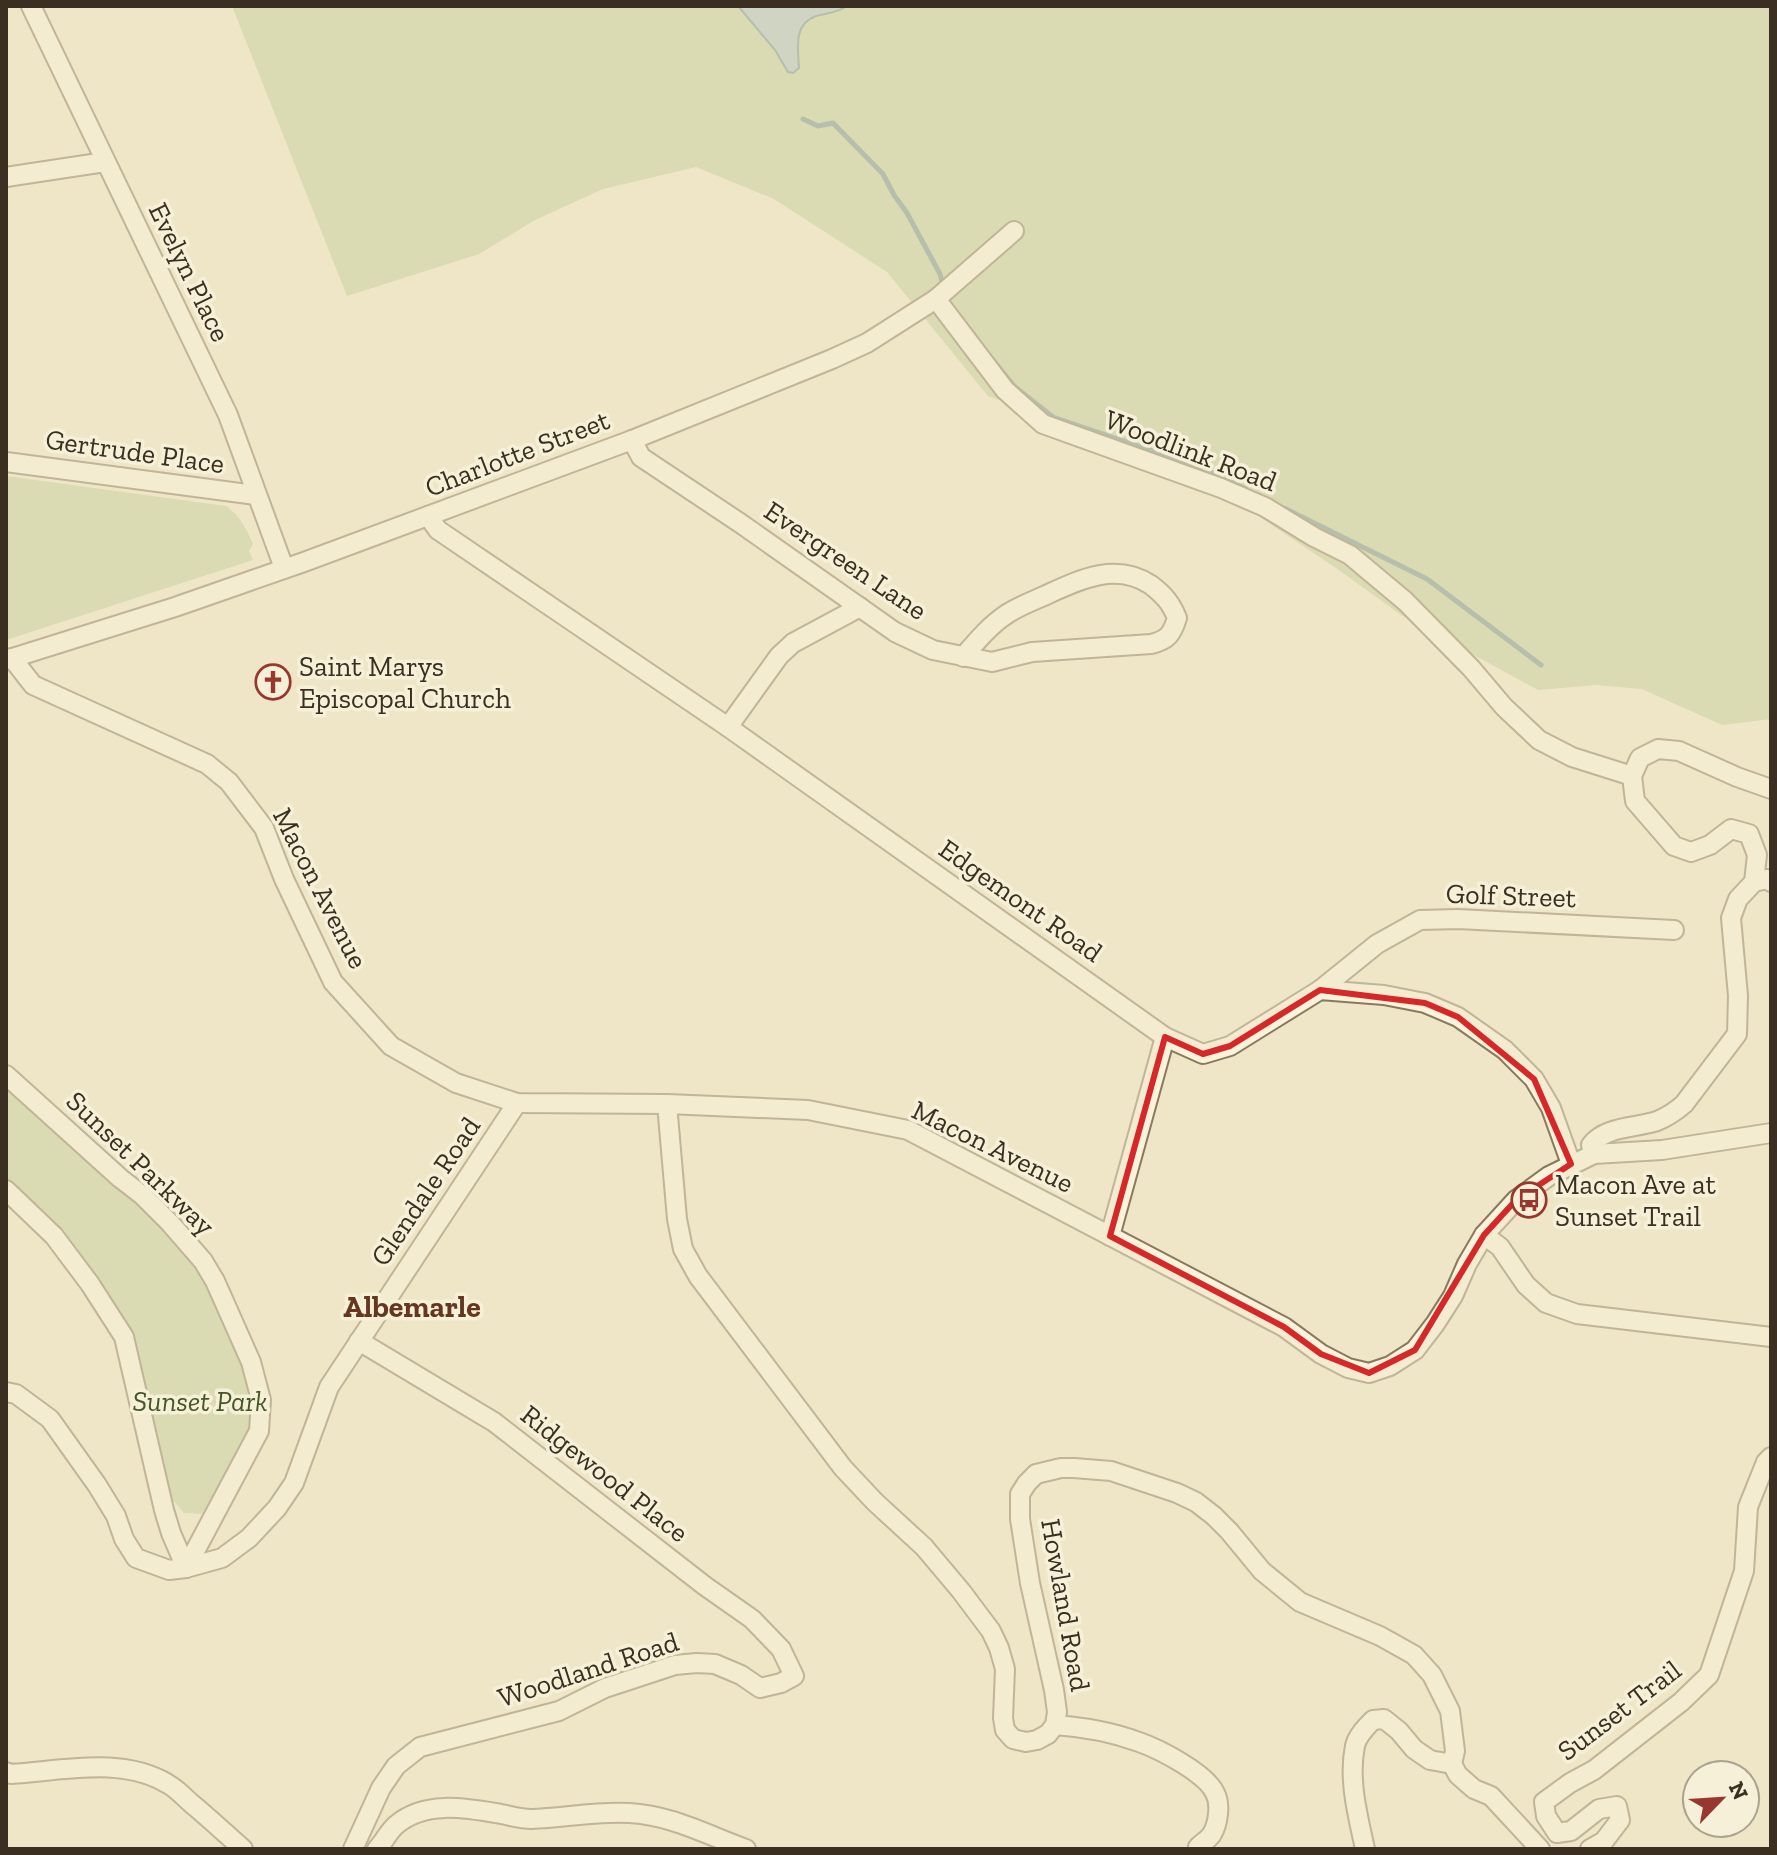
<svg xmlns="http://www.w3.org/2000/svg" width="1777" height="1855" viewBox="0 0 1777 1855" font-family="'Zilla Slab',serif">
	<style>
		.green { fill: #c2cc9b }
		.water { fill: #a8c2bd; stroke: #6f918c; stroke-width: 2 }
		.lines { fill: none; stroke-linecap: round; stroke-linejoin: round }
		.stream { stroke: #6f918c; stroke-width: 5 }
		.minor-casing { stroke: #8a795d; stroke-width: 22 }
		.minor { stroke: #f9f3db; stroke-width: 18 }
		.marked { fill: none; stroke: #d62828; stroke-width: 6; stroke-linejoin: round }
		.labels { text-anchor: middle; stroke-width: 7; stroke-linejoin: round; paint-order: stroke }
		.street-label { font-size: 28px; fill: #3a2f20; stroke: #f5f0d7 }
		.poi-label { font-size: 28px; fill: #3a2f20; stroke: #f5f0d7; text-anchor: start }
		.park-label { font-size: 28px; font-style: italic; fill: #465727; stroke: #f5f0d7 }
		.neighbourhood-label { font-size: 30px; font-weight: bold; fill: #673620; stroke: #f5f0d7 }
	</style>
	<rect width="100%" height="100%" fill="#eee6c7"/>
	<g class="green">
		<polygon points="232,6 1771,6 1771,719 1722,725 1642,689 1596,685 1538,690 1401,615 1336,568 1251,511 1178,465 988,396 887,272 774,199 696,167 603,189 535,220 479,254 347,296"/>
		<path d="M6,476L226,506C240,516 246,528 253,544L249,551L253,560L6,640Z"/>
		<polygon points="6,1088 146,1213 195,1266 206,1285 242,1366 253,1401 250,1430 202,1514 184,1513 172,1499 132,1334 61,1230 6,1178"/>
	</g>
	<path class="water" d="M738,6H847C837,13 827,13 816,16C793,24 798,49 799,68L793,73L788,72L775,50Z"/>
	<g class="lines">
		<g class="stream">
			<polyline points="803,119 818,126 833,123 883,174 894,195 907,213 940,274 943,286"/>
			<polyline points="993,360 1014,386 1053,417 1206,469 1246,489"/>
			<polyline points="1284,508 1427,579 1541,665"/>
		</g>
		<defs>
			<g id="minor">
				<polyline points="31,6 228,415 284,568"/>
				<polyline points="6,177 105,162"/>
				<polyline points="936,299 1005,390 1043,424 1221,488 1265,507 1314,537 1350,555 1405,601 1471,668 1504,707 1539,740 1572,757 1632,776"/>
				<path d="M632,440L641,457L740,523L895,632L933,650L992,662L1032,652L1151,644C1168,640 1172,634 1177,618C1171,603 1164,595 1151,585C1116,562 1081,579 1046,595C1033,601 1019,606 1007,614C990,625 976,642 963,657"/>
				<polyline points="6,462 256,495"/>
				<polyline points="428,516 438,530 728,727 1165,1037 1203,1054 1230,1046 1320,990 1384,995 1425,1003 1458,1017 1505,1050 1534,1079 1551,1108 1571,1164"/>
				<polyline points="12,658 33,685 207,764 229,782 264,828 284,879 333,982 391,1046 456,1083 517,1103 667,1104 808,1110 908,1130 1284,1327 1321,1354 1348,1368 1369,1373 1390,1366 1415,1350 1435,1324 1453,1296 1467,1264 1484,1235 1516,1200 1549,1176 1594,1154 1662,1150 1771,1133"/>
				<polyline points="6,660 175,607 304,562 632,440 832,359 867,343 936,299 1014,231"/>
				<polyline points="728,727 779,656 793,643 860,607"/>
				<polyline points="1754,882 1757,855 1749,834 1731,829 1710,845 1691,852 1674,846 1635,801 1632,776 1640,758 1658,749 1679,751 1737,777 1771,789"/>
				<polyline points="1320,990 1377,944 1420,920 1458,919 1674,930"/>
				<polyline points="6,1075 120,1178 142,1195 170,1223 203,1261 215,1281 251,1362 261,1400 259,1431 186,1568"/>
				<path d="M667,1104L677,1219L683,1249L698,1276L843,1468L875,1502L924,1547L961,1591L991,1631L999,1648L1005,1669L1003,1718L1005,1730L1013,1739L1026,1742L1037,1740L1048,1734L1055,1725L1057,1712L1054,1690L1030,1583L1020,1519V1494L1027,1483L1036,1474L1061,1468H1074L1111,1471L1177,1493L1196,1502L1214,1516L1229,1531L1262,1571L1300,1602L1380,1636L1414,1655L1432,1675L1450,1711L1455,1751L1452,1764L1430,1760L1414,1749L1399,1731L1384,1719L1373,1720C1366,1727 1357,1736 1355,1746C1348,1780 1358,1816 1365,1849"/>
				<path d="M1594,1154L1591,1145C1605,1126 1637,1128 1657,1121C1667,1117 1676,1111 1684,1104L1737,1034L1738,996L1731,918L1738,899L1754,882L1767,879L1771,882"/>
				<polyline points="6,1190 54,1236 90,1284 124,1337 164,1510 171,1533 186,1568"/>
				<polyline points="1484,1235 1500,1247 1526,1285 1546,1303 1577,1314 1771,1337"/>
				<polyline points="1110,1236 1165,1037"/>
				<polyline points="6,1392 16,1394 50,1419 97,1485 116,1516 124,1539 136,1558 169,1570 186,1568 222,1558 249,1538 277,1508 294,1483 329,1387 517,1103"/>
				<path d="M1055,1725C1083,1727 1112,1732 1139,1742C1159,1749 1206,1773 1215,1793C1221,1804 1218,1824 1212,1834C1209,1839 1202,1843 1198,1847"/>
				<polyline points="1452,1764 1458,1775 1474,1789 1491,1796 1540,1849"/>
				<path d="M6,1772L11,1774C62,1771 122,1756 168,1784C177,1789 184,1797 192,1804C209,1818 226,1834 243,1849"/>
				<polyline points="353,1849 381,1788 396,1766 420,1747 559,1711 605,1688 675,1665 697,1663 715,1664 741,1675 760,1688 781,1683 794,1676 781,1649 752,1619 705,1586 494,1422 359,1341"/>
				<path d="M377,1849C384,1842 388,1832 396,1825C425,1800 466,1808 501,1814C511,1816 522,1819 531,1819C564,1818 596,1811 629,1813C671,1815 707,1835 746,1849"/>
				<polyline points="1590,1849 1604,1841 1620,1820 1617,1806 1599,1809 1571,1831 1557,1833 1546,1816 1544,1802 1570,1783 1594,1770 1681,1702 1709,1675 1744,1571 1748,1507 1766,1462 1771,1457"/>
			</g>
		</defs>
		<use href="#minor" class="minor-casing"/>
		<use href="#minor" class="minor"/>
	</g>
	<path d="M0 0H1777V1855H0ZM1320,990L1425,1003L1458,1017L1534,1079L1571,1164L1516,1200L1484,1235L1415,1350L1369,1373L1321,1354L1284,1327L1110,1236L1165,1037L1203,1054L1230,1046Z" fill="#eee6c7" fill-opacity=".55" fill-rule="evenodd"/>
	<path class="marked" d="M1320,990L1425,1003L1458,1017L1534,1079L1571,1164L1516,1200L1484,1235L1415,1350L1369,1373L1321,1354L1284,1327L1110,1236L1165,1037L1203,1054L1230,1046Z"/>
	<defs>
		<symbol id="church-ring" viewBox="-11 -11 22 22"><circle r="9.5" fill="#f5f0d7" stroke="#98372d" stroke-width="1.5"/><path d="M-1.2-6h2.4v3.5h3.3v2.4h-3.3V6h-2.4V-.1h-3.3v-2.4h3.3Z" fill="#98372d"/></symbol>
		<symbol id="bus-ring" viewBox="-11 -11 22 22"><circle r="9.5" fill="#f5f0d7" stroke="#98372d" stroke-width="1.5"/><path d="M-5-6H5V4H4V6H2V4H-2V6H-4V4H-5ZM-3.5-4V0h7V-4ZM-3.5 1.2v1.5H-2V1.2ZM2 1.2v1.5H3.5V1.2Z" fill="#98372d"/></symbol>
	</defs>
	<g fill-rule="evenodd">
		<use href="#church-ring" x="253" y="662" width="40" height="40"/>
		<use href="#bus-ring" x="1509" y="1180" width="40" height="40"/>
	</g>
	<g class="labels">
		<g class="street-label">
			<text transform="translate(190 272) rotate(64)" y="10">Evelyn Place</text>
			<text transform="translate(1191 450) rotate(21)" y="10">Woodlink Road</text>
			<text transform="translate(135 451) rotate(8)" y="10">Gertrude Place</text>
			<text transform="translate(517 453) rotate(-21)" y="10">Charlotte Street</text>
			<text transform="translate(846 560) rotate(34)" y="10">Evergreen Lane</text>
			<text transform="translate(321 888) rotate(63)" y="10">Macon Avenue</text>
			<text transform="translate(1511 895) rotate(2)" y="10">Golf Street</text>
			<text transform="translate(1021 900) rotate(35)" y="10">Edgemont Road</text>
			<text transform="translate(993 1146) rotate(26)" y="10">Macon Avenue</text>
			<text transform="translate(141 1163) rotate(44)" y="10">Sunset Parkway</text>
			<text transform="translate(425 1191) rotate(-56)" y="10">Glendale Road</text>
			<text transform="translate(605 1473) rotate(38)" y="10">Ridgewood Place</text>
			<text transform="translate(1066 1605) rotate(80)" y="10">Howland Road</text>
			<text transform="translate(588 1669) rotate(-18)" y="10">Woodland Road</text>
			<text transform="translate(1619 1710) rotate(-37)" y="10">Sunset Trail</text>
		</g>
		<g class="poi-label">
			<text x="299" y="676">Saint Marys<tspan x="299" dy="32">Episcopal Church</tspan></text>
			<text x="1555" y="1194">Macon Ave at<tspan x="1555" dy="32">Sunset Trail</tspan></text>
		</g>
		<g class="park-label">
			<text x="200" y="1411">Sunset Park</text>
		</g>
		<g class="neighbourhood-label">
			<text x="412" y="1317">Albemarle</text>
		</g>
	</g>
	<rect width="1777" height="1855" fill="none" stroke="#3a2f20" stroke-width="16"/>
	<g transform="translate(1721 1799) rotate(65)"><circle r="38" fill="#f5f0d7" stroke="#aaa38e" stroke-width="2"/>
	<path d="M0-6L14 30L0 20L-14 30Z" fill="#98372d"/>
	<text y="-12" font-size="22" font-weight="bold" text-anchor="middle" fill="#3a2f20">N</text>
	</g>
</svg>
